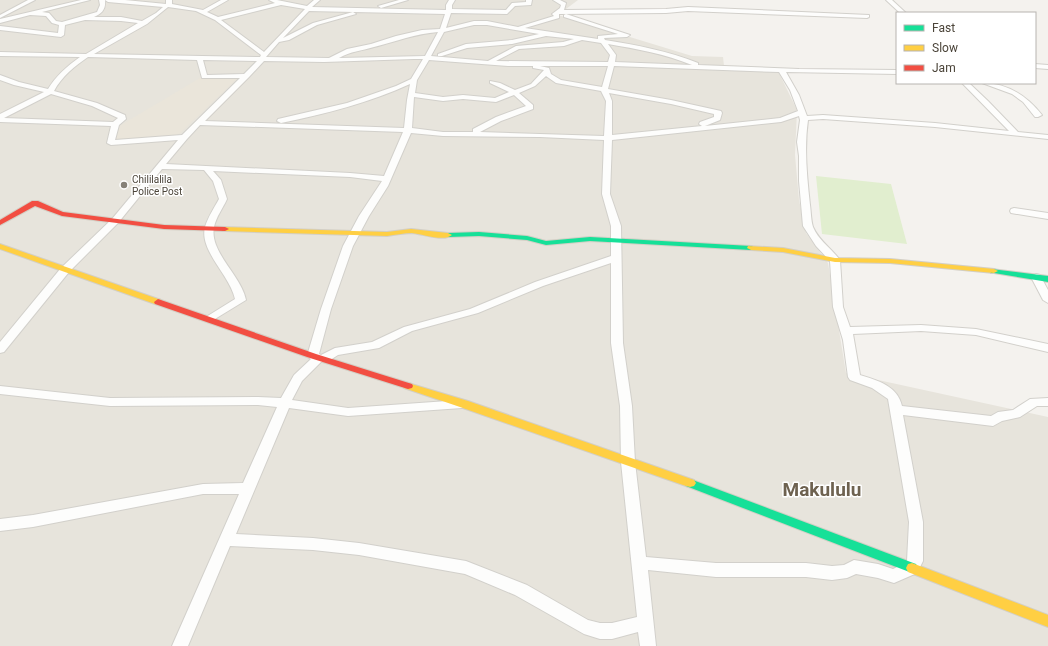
<svg xmlns="http://www.w3.org/2000/svg" width="1048" height="646" viewBox="0 0 1048 646" font-family="Roboto,sans-serif">
	<style>
		.residential { fill: #e7e4dc }
		.education { fill: #eae5da }
		.green { fill: #e1eecf }
		.lines { fill: none; stroke-linecap: round; stroke-linejoin: round }
		.street-casing { stroke: #d2d0cb; stroke-width: 2 }
		.fast-casing { stroke: #d3cfc5; stroke-width: 2 }
		.slow-casing { stroke: #d3cfc5; stroke-width: 2 }
		.jam-casing { stroke: #d3cfc5; stroke-width: 2 }
		.street { fill: #fdfdfc; fill-rule: evenodd }
		.fast { fill: #16e098; fill-rule: evenodd }
		.slow { fill: #ffcf43; fill-rule: evenodd }
		.jam { fill: #f24e42; fill-rule: evenodd }
		.poi-dot { fill: #868178; stroke: #fff; stroke-width: 1.5 }
		.labels { text-anchor: middle; stroke-width: 3; stroke-linejoin: round; paint-order: stroke }
		.far-poi-label { font-size: 10px; fill: #4b4439; stroke: #fff; text-anchor: start }
		.near-district-label { font-size: 19px; font-weight: bold; fill: #6e6250; stroke: #fff }
	</style>
	<rect width="100%" height="100%" fill="#f4f2ee"/>
	<polygon class="residential" points="0,0 578,0 558,15 692,56 723,57 724,66 777,69 797,110 795,155 799,200 806,233 828,263 846,373 1048,417 1048,646 0,646"/>
	<polygon class="education" points="239,77 176,137 114,142 116,128 200,78"/>
	<polygon class="green" points="816,176 891,184 907,244 822,234"/>
	<g class="lines">
		<defs>
			<g id="street">
				<polygon points="28,0 35,0 0,18 0,15"/>
				<path d="M81,0H90L42,12L49,13L56,21L62,22L97,12L100,5L99,0H105C106,9 102,14 94,17H121L142,21L156,13L163,7L108,2L105,0H125L166,4V0H172V4L203,10L221,0H228L207,12L218,17L275,3L269,0H277L307,6L314,0H320L312,7L446,10V5L449,0H455L452,5V9L506,10L512,3L526,2V0H532L531,5L515,6L507,14L451,13L446,28L474,21H487L518,27L554,16L552,14L560,8L561,5L553,0H560L566,3L564,10L666,9L688,7L869,15V17L867,18L688,11L666,13L559,14V18L525,28L598,39V36L618,34L564,17V15L566,14L630,35L627,37L604,38L605,40C637,45 668,51 698,63V65L799,69L897,70V74L786,72L799,95L807,116L823,115L935,123L1009,131L962,83H969L988,101L1018,132L1048,135V139L935,127L823,119L808,120C804,148 807,177 810,205C811,212 811,221 813,227C819,241 831,248 840,260L843,307L850,327L921,325L976,329L1048,344V352L976,335L921,331L853,334L860,375C877,380 898,386 902,406L991,416L998,412L1013,410L1030,399L1048,398V406H1037L1020,417L1002,421L993,426L903,415L923,522V561L917,573L894,583L878,578L856,574L847,578L832,580L806,577H716L648,570L656,646H640L638,632L612,639H600L584,634L515,595L465,574L359,555L313,550L230,546L188,646H172L239,494H203L33,527L0,531V519L33,515L203,484L243,483L277,407L258,405L110,406L0,394V386L110,398L258,397L281,398L294,375L311,359L307,356L321,309L343,246L359,216L382,181L350,177L213,171L221,180L227,199C223,208 216,217 214,227C209,252 241,275 246,300L210,322L206,321L205,319L206,317L235,299C230,275 199,251 205,227C208,217 214,208 219,199L213,181L204,170L162,169L118,223L69,272L4,352L0,353V342L61,268L112,219L178,140L111,145L107,143L111,126L0,122V114L44,92L14,85L0,80V75L19,82L48,89C56,76 67,66 80,57L0,56V52L86,54L138,23L121,21L85,20L65,25L64,35L61,37L0,30V26L58,33L59,25L52,23L46,16L30,15L0,23V19ZM281,5L305,9L264,52L221,20ZM168,7L196,11L215,20L261,55L260,57L94,54L147,24ZM309,11L445,14L440,29L422,30L396,36L371,44L347,49L329,58L266,57L279,42L289,40L317,25L356,14L353,12L313,23L283,38ZM474,25H487L539,34L512,40L466,44L438,54V56H442L467,48L512,44L546,36L574,39L563,42L516,46L488,61L431,56L444,32ZM438,32L425,56L339,58C351,51 361,51 374,47C397,41 415,34 438,32ZM582,40L601,43L610,55L608,62L496,61L519,49L564,46ZM608,44C637,49 665,54 692,65L615,62L616,55ZM88,57L197,60L202,78H240L182,135L115,140L119,125L126,119L125,115L97,103L54,91C62,76 75,66 88,57ZM414,59H423L411,79L396,86L347,103L278,119L277,121L281,123C325,114 369,103 410,84L407,100L404,128L205,121L249,77L264,61L324,62ZM203,60L257,61L244,74L207,75ZM429,60L508,66H533V68L544,70L531,84L515,90L500,83L490,81V83L509,92L495,98L463,95L443,97L415,93L417,80ZM540,66H608L602,87L561,80L551,74L549,68ZM614,66L779,72L790,90L798,111L780,118L705,126L720,120L722,113L721,111L671,100L608,89ZM546,76L556,83L601,91L606,101L604,136L480,132L501,121L533,109V105L519,93L535,86ZM609,93L671,104L714,114V117L700,122L699,124L702,126L612,135V101ZM51,94L92,106L118,118L113,122L4,118ZM514,95L526,106L496,117L473,129V132H443L412,128L414,97L443,101L463,99L496,102ZM799,116L800,120L797,142L799,156V181L803,226L816,246L830,261L833,307L843,340L848,377L850,380L872,388L888,399L909,522L907,561L906,563L893,569L878,564L854,560L844,565L832,566L806,563H716L646,557L635,462L632,406L623,343L621,226L610,194L612,140L781,122ZM200,125L403,132L384,176L350,173L166,164L187,139ZM411,133L443,136L540,137L604,140L602,194L611,226V256L535,282L470,309L404,327L372,342L335,348L321,355L319,354L331,309L353,246L369,216L388,186ZM611,263V343L620,406L621,462L637,617L612,623H600L588,620L527,585L466,561L359,543L313,538L236,534L289,408L348,416L462,408L466,407L468,404L466,401L462,400L348,408L292,400L302,381L321,362H327L338,355L379,348L412,331L478,313L543,286Z"/>
				<polygon points="399,0 408,0 381,8 378,6"/>
				<polygon points="886,0 892,0 906,13 900,13"/>
				<polygon points="1035,64 1048,65 1048,69 1035,68"/>
				<path d="M982,83C1007,83 1026,95 1042,115L1038,117H1035L1023,102L1012,94Z"/>
				<polygon points="1014,208 1048,213 1048,219 1011,213 1010,211 1011,209"/>
				<polygon points="1036,274 1040,275 1048,290 1048,303 1043,300 1031,277"/>
			</g>
			<g id="fast">
				<polygon points="479,232 527,236 546,241 590,237 751,246 755,248 751,250 590,241 546,245 527,240 479,236 448,237 444,235 448,233"/>
				<polygon points="991,269 1048,276 1048,282 994,273 991,273 990,271"/>
				<polygon points="690,479 916,564 918,568 916,572 912,573 686,486 684,483 686,480"/>
			</g>
			<g id="slow">
				<path d="M222,227L387,232L411,229L448,233L452,235C444,242 422,234 412,233C404,233 395,235 387,236L225,231H222Z"/>
				<polygon points="0,244 161,300 162,302 161,304 155,304 0,249"/>
				<polygon points="748,246 783,248 835,258 890,259 994,269 998,271 994,273 890,263 835,262 783,252 751,250 747,248"/>
				<polygon points="408,383 468,401 694,480 696,483 694,486 690,487 686,486 460,407 404,388 403,386 404,384"/>
				<polygon points="912,563 1048,615 1048,627 908,572 906,568 908,564"/>
			</g>
			<g id="jam">
				<polygon points="32,201 38,201 63,212 164,225 225,227 229,229 225,231 164,229 62,216 35,206 0,225 0,220"/>
				<polygon points="158,299 316,354 412,384 413,386 412,388 408,389 310,358 155,304 154,302"/>
			</g>
		</defs>
		<use href="#street" class="street-casing"/>
		<use href="#fast" class="fast-casing"/>
		<use href="#slow" class="slow-casing"/>
		<use href="#jam" class="jam-casing"/>
		<use href="#street" class="street"/>
		<use href="#fast" class="fast"/>
		<use href="#slow" class="slow"/>
		<use href="#jam" class="jam"/>
	</g>
	<circle class="poi-dot" cx="124" cy="185" r="4"/>
	<g class="labels">
		<g class="far-poi-label">
			<text x="132" y="183">Chililalila<tspan x="132" dy="12">Police Post</tspan></text>
		</g>
		<g class="near-district-label">
			<text x="822" y="496">Makululu</text>
		</g>
	</g>
	<rect x="896" y="12" width="140" height="72" fill="#ffffff" stroke="#b7b4b0"/>
	<rect x="904" y="25" width="20" height="6" fill="#16e098" stroke="#b7b4b0"/>
	<text x="932" y="32" font-size="12" fill="#4b4439">Fast</text>
	<rect x="904" y="45" width="20" height="6" fill="#ffcf43" stroke="#b7b4b0"/>
	<text x="932" y="52" font-size="12" fill="#4b4439">Slow</text>
	<rect x="904" y="65" width="20" height="6" fill="#f24e42" stroke="#b7b4b0"/>
	<text x="932" y="72" font-size="12" fill="#4b4439">Jam</text>
</svg>
